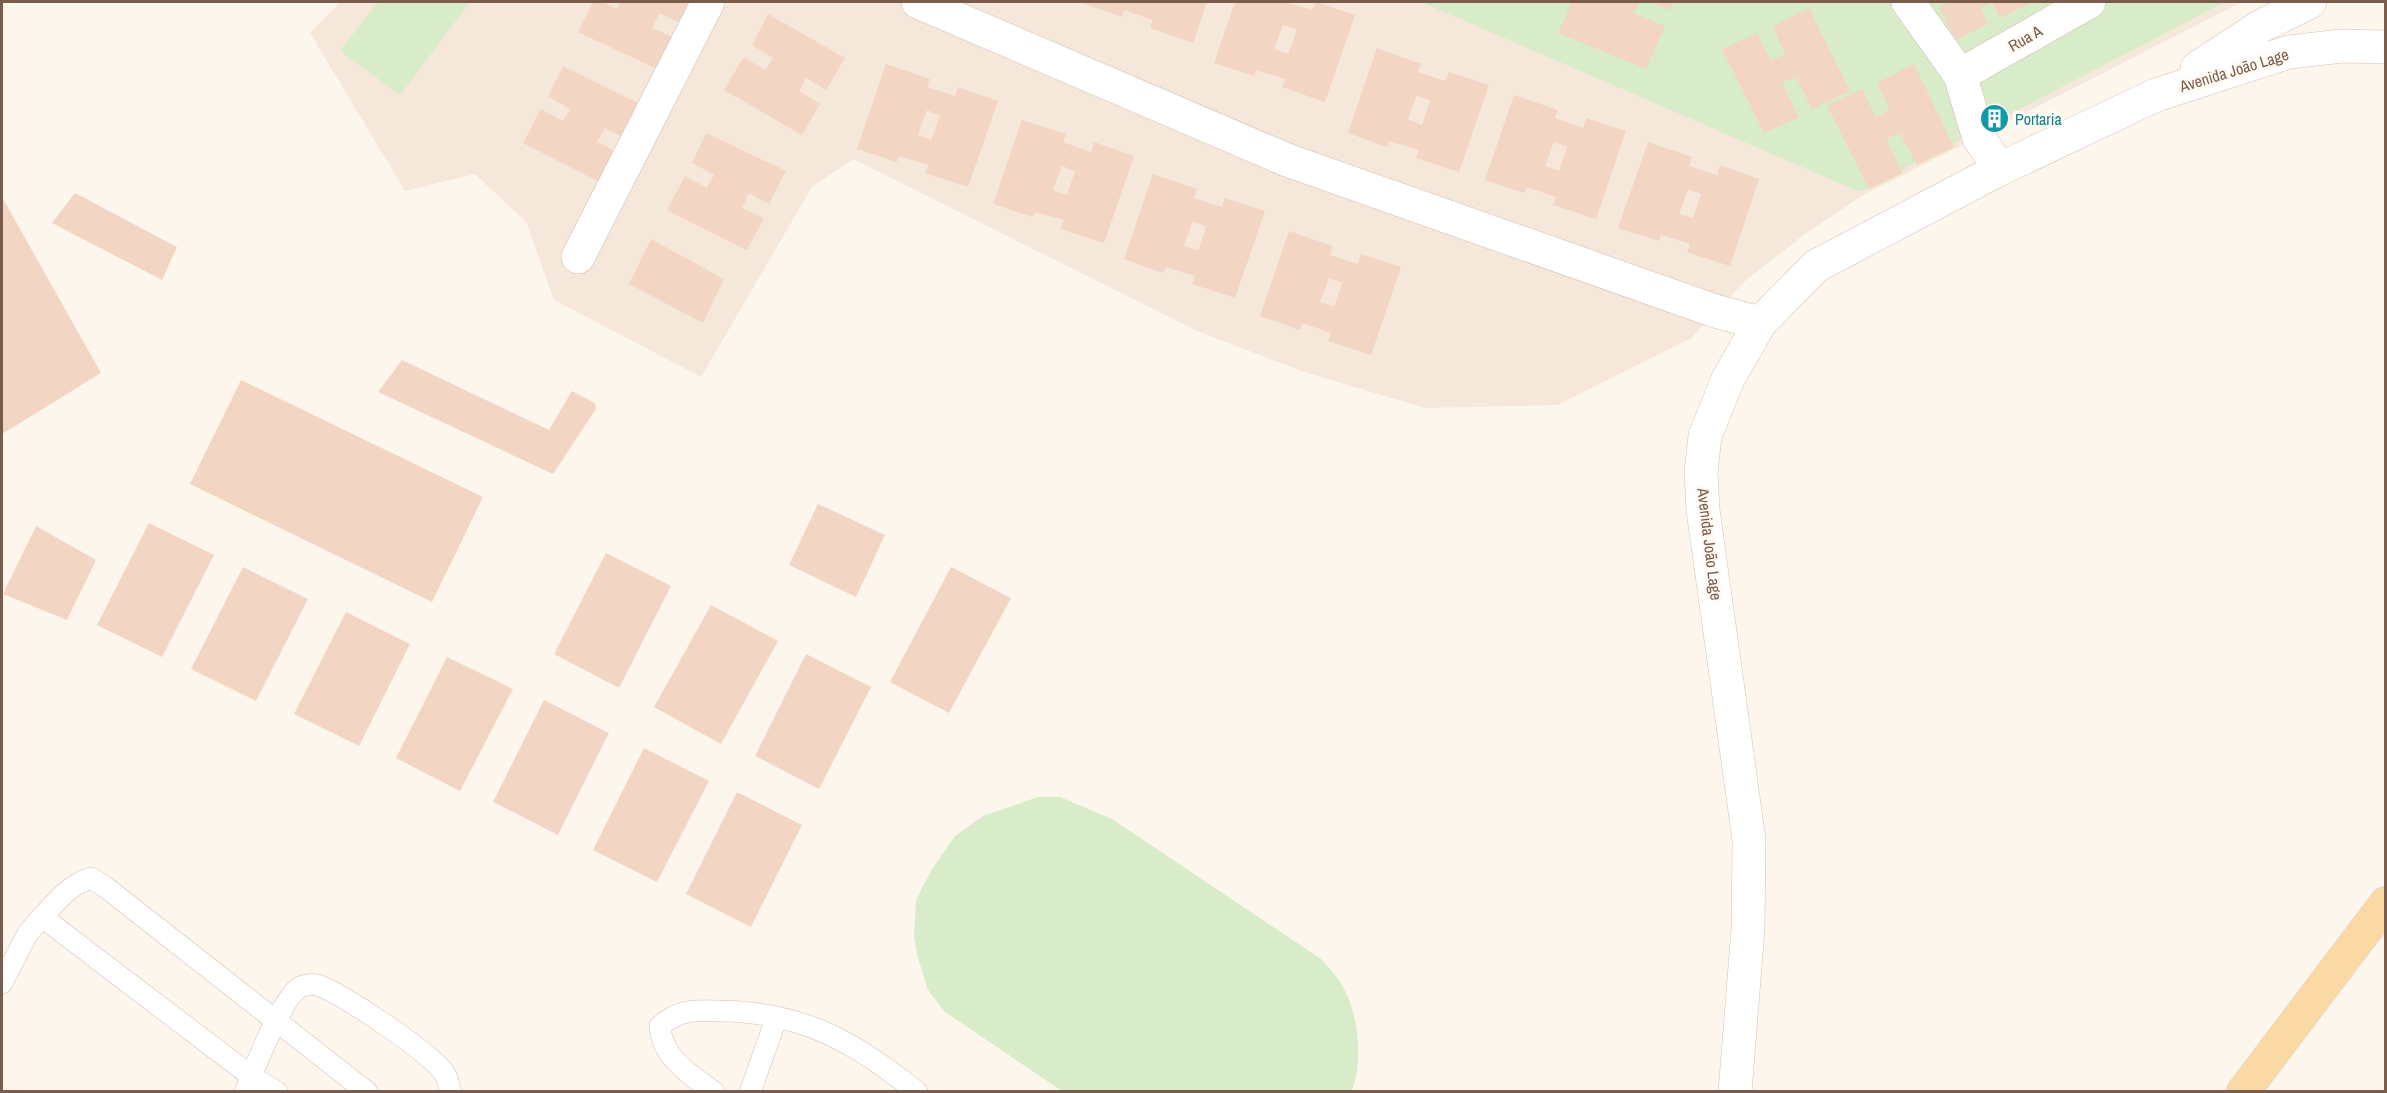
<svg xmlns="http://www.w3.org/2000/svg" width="2387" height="1093" viewBox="0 0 2387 1093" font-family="'Archivo Narrow',sans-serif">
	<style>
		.residential { fill: #f5e8da }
		.green { fill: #d8ecc9 }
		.building { fill: #f3d5c3; fill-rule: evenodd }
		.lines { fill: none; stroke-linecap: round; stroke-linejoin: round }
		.lane-casing { stroke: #d1beb0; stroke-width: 22 }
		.street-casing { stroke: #d1beb0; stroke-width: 34 }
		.secondary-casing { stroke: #d6c0b0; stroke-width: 34 }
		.primary-casing { stroke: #dad1cd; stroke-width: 34 }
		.lane { stroke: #fff; stroke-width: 21 }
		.street { stroke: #fff; stroke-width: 33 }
		.secondary { stroke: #fff; stroke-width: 33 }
		.primary { stroke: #fbd9a5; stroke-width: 33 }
		.labels { text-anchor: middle; stroke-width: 6; stroke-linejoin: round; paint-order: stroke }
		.street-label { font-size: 16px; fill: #7a5c4d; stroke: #fffaf3 }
		.culture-label { font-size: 16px; fill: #0d838f; stroke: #fffaf3; text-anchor: start }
	</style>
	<rect width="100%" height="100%" fill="#fdf6ec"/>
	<polygon class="residential" points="340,2 2242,2 1860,197 1801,237 1744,282 1690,339 1558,405 1425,408 1304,372 1197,331 853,159 812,187 701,377 554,300 526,222 475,174 405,191 310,33"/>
	<g class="green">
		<polygon points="378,2 470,2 400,95 340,51"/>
		<polygon points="1421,2 2225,2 1860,192"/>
		<path d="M1038,797H1060L1112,819L1321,959C1328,967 1337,976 1342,985C1359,1014 1363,1060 1352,1091H1062L945,1012L928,990L918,958L914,938L916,900L932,869L955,836L983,816Z"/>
	</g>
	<g class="building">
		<polygon points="593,2 603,2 617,9 620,2 690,2 680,23 659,13 652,28 675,38 659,70 578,32"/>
		<polygon points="1080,2 1207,2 1193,43 1150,28 1153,20 1124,10 1122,17"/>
		<path d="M1235,2H1285L1312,10L1316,2L1355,15L1325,102L1282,87L1285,79L1256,70L1254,76L1214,63ZM1283,25L1297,30L1288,54L1274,49Z"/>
		<polygon points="1572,2 1639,2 1634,13 1665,26 1646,69 1558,33"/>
		<polygon points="1650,2 1673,2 1670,10"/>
		<polygon points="1950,2 2026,2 2027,5 2000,18 1992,2 1981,8 1988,24 1956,40 1939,7"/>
		<polygon points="1809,8 1850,91 1812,109 1796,77 1782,83 1799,117 1764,133 1722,49 1757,33 1771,61 1785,54 1773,27"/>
		<polygon points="768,14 845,58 826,90 806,78 799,91 820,104 802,135 724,90 744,57 765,70 773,58 752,45"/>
		<path d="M1377,48L1421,64L1418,72L1445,81L1449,72L1489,85L1459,172L1416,158L1419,150L1389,141L1387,147L1348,133ZM1417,95L1430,101L1422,125L1408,119Z"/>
		<path d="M886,64L930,79L927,87L955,96L958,87L998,101L968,187L925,173L929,165L899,156L897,162L857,149ZM927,110L940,116L931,140L918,135Z"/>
		<polygon points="1914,64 1954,147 1917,165 1900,133 1886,139 1903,173 1869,189 1827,105 1862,89 1876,117 1890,110 1877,83"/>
		<polygon points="563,66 642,105 625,138 605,128 597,142 619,153 603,184 523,143 541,109 563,121 570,109 548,96"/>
		<path d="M1514,95L1558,110L1555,118L1583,128L1586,118L1626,131L1596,219L1553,205L1556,197L1527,187L1524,193L1485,180ZM1554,142L1567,147L1559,171L1545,166Z"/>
		<polygon points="1998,109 2005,123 1990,130 1983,116"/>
		<path d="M1022,120L1066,134L1063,142L1091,152L1094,142L1134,156L1104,243L1060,229L1064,220L1035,212L1032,217L993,204ZM1062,166L1075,171L1067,195L1053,190Z"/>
		<polygon points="706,133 786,171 769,204 749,193 742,208 764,218 747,250 667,210 685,176 707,188 714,175 692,163"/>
		<path d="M1648,142L1692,157L1689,166L1717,175L1720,165L1759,179L1730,266L1687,252L1690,244L1661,235L1659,241L1618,228ZM1688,189L1701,194L1693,218L1679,214Z"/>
		<path d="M1153,174L1197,189L1194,198L1222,207L1225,198L1265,211L1235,298L1192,284L1195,276L1166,267L1163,273L1124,259ZM1193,221L1206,227L1198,251L1184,245Z"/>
		<polygon points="75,193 177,247 162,280 52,223"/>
		<polygon points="2,197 101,373 2,434"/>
		<path d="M1289,231L1333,246L1330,255L1358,264L1361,254L1401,267L1371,355L1328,341L1331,333L1302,323L1300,330L1260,316ZM1329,278L1342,283L1334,307L1320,302Z"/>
		<polygon points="651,239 724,279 703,323 629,284"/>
		<polygon points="402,360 549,430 572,391 595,403 596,409 553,474 378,392"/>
		<polygon points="241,380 483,497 432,602 190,484"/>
		<polygon points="818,504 885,535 856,597 789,565"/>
		<polygon points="149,523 214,555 162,657 97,625"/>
		<polygon points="36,526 96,560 67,620 3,594"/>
		<polygon points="606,553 671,586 619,688 554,654"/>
		<polygon points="243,567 308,599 256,701 191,669"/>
		<polygon points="951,567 1011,598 949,713 890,682"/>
		<polygon points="711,605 778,641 721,744 654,707"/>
		<polygon points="346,612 410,644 359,746 294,714"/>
		<polygon points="806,654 871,687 819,789 755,756"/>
		<polygon points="447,657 513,689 460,791 396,758"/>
		<polygon points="544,700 609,733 558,835 493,802"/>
		<polygon points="644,748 709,781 657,882 593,850"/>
		<polygon points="737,792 802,825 751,927 686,894"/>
	</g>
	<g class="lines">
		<defs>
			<g id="lane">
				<path d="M42,917C57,901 69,885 91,878L104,886L367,1092"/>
				<polyline points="2,983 28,933 42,917 251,1076 277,1092"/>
				<path d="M245,1092C253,1071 283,996 300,987C305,985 313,984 318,985C344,995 430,1052 445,1074C448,1079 449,1086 451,1092"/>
				<path d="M714,1092C691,1075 661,1057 660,1026C679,1009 697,1010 721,1011C803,1012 855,1042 917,1092"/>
				<polyline points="750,1092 777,1017"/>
			</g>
			<g id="street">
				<polyline points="918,2 1287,160 1715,311 1760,323"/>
				<polyline points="1908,2 1960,75 1979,138 2000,169"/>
				<polyline points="1960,75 2089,2"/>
				<polyline points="578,257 708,2"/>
			</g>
			<g id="secondary">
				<polyline points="2197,68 2261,26 2310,2"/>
				<polyline points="1735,1092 1748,929 1749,840 1703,510 1701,472 1705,436 1728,379 1760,323 1816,266 2000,169 2156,95 2289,52 2342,46 2386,47"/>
			</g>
			<polyline id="primary" points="2243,1092 2386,903"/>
		</defs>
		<use href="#lane" class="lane-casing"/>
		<use href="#street" class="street-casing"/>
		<use href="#secondary" class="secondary-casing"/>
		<use href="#primary" class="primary-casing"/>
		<use href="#lane" class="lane"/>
		<use href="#street" class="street"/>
		<use href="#secondary" class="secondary"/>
		<use href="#primary" class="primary"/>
	</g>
	<defs>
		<symbol id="building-disc" viewBox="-11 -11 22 22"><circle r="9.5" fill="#0f9aa8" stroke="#fffaf3"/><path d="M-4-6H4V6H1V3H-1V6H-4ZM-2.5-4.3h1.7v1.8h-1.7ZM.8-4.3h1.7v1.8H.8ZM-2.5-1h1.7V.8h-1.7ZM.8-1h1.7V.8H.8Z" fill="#fff"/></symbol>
	</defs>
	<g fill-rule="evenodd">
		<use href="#building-disc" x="1978" y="102" width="33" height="33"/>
	</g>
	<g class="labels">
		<g class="street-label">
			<text transform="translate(2025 38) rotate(-30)" y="6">Rua A</text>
			<text transform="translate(2234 70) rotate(-17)" y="6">Avenida João Lage</text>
			<text transform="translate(1710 544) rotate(83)" y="6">Avenida João Lage</text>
		</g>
		<g class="culture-label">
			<text x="2015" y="125">Portaria</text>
		</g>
	</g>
	<rect width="2387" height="1093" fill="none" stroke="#7a5c4d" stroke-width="6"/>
</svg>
